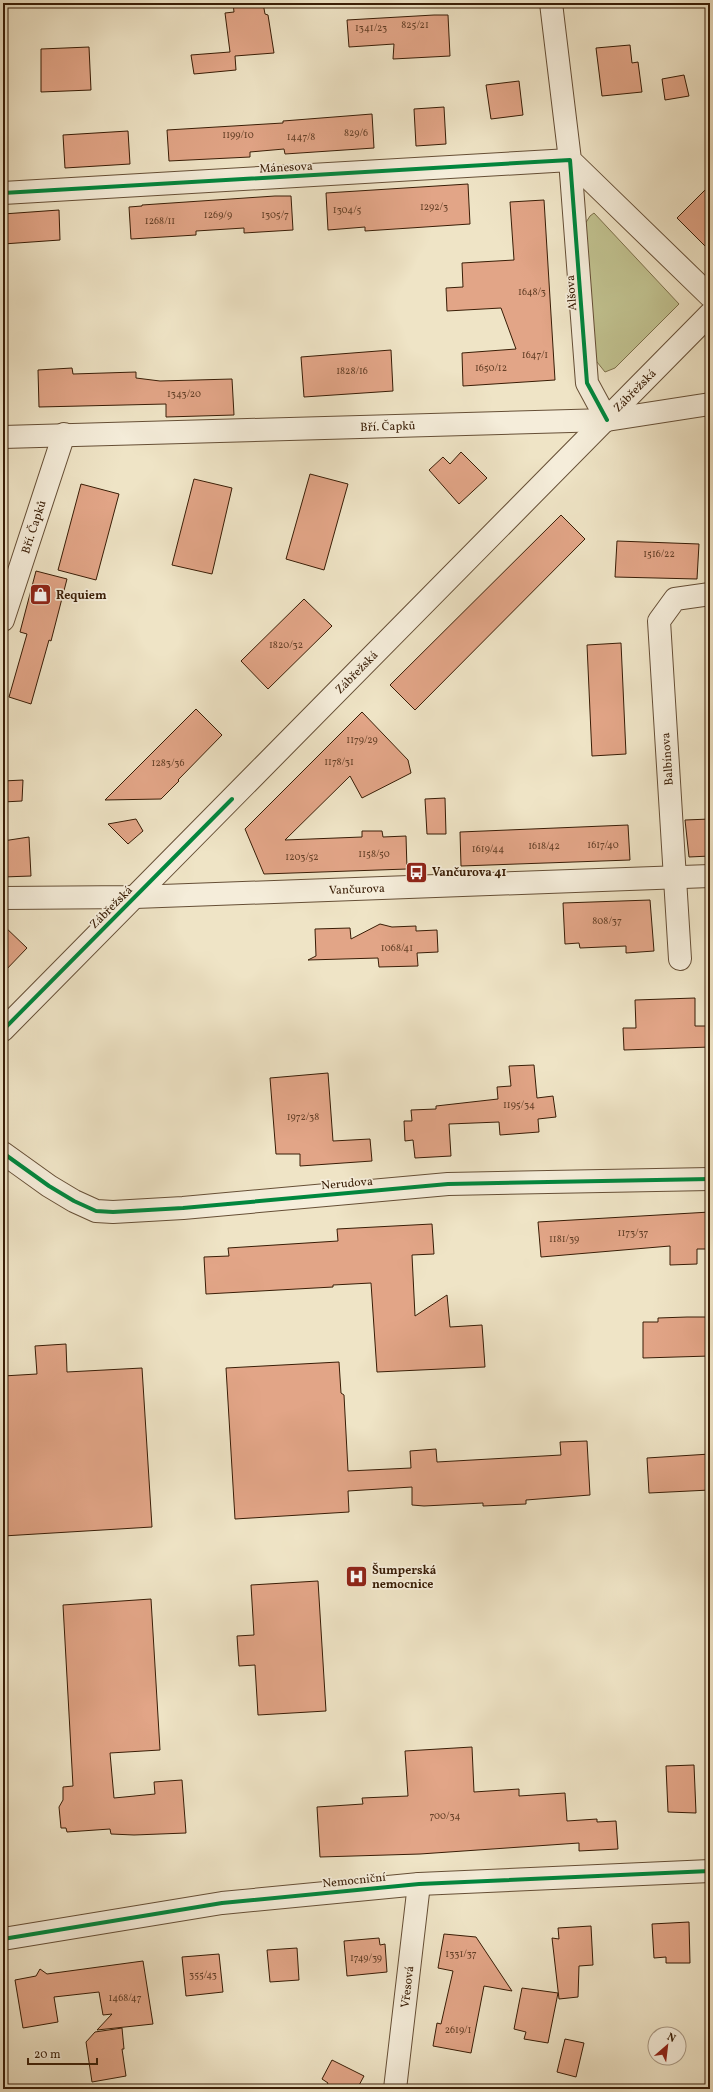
<svg xmlns="http://www.w3.org/2000/svg" width="713" height="2092" viewBox="0 0 713 2092" font-family="Vollkorn,serif">
	<style>
		.green { fill: #c1c290; stroke: #7d704b }
		.building { fill: #e2a587; stroke: #391d06 }
		.lines { fill: none; stroke-linecap: round; stroke-linejoin: round }
		.minor-casing { stroke: #664f36; stroke-width: 24 }
		.minor { stroke: #f5edda; stroke-width: 22 }
		.cycleway-casing { stroke: #f5edda; stroke-width: 6 }
		.cycleway { stroke: #00873e; stroke-width: 4 }
		.labels { text-anchor: middle; stroke-width: 3.5; stroke-linejoin: round; paint-order: stroke }
		.number-label { font-size: 10px; fill: #633f26 }
		.street-label { font-size: 12px; fill: #391d06; stroke: #f5edda }
		.poi-label { font-size: 12px; font-weight: bold; fill: #391d06; stroke: #f5edda; text-anchor: start }
	</style>
	<rect width="100%" height="100%" fill="#efe4c6"/>
	<filter id="stains"><feTurbulence type="fractalNoise" baseFrequency=".005" numOctaves="4"/><feColorMatrix values="0 0 0 0 .2 0 0 0 0 .09 0 0 0 0 .02 0 0 0 .5 -.17"/></filter>
	<radialGradient id="worn" r=".72"><stop offset=".6" stop-color="#630" stop-opacity="0"/><stop offset="1" stop-color="#630" stop-opacity=".3"/></radialGradient>
	<polygon class="green" points="594,213 679,304 615,368 605,372 593,357 585,224 590,216"/>
	<g class="building">
		<polygon points="233,3 263,3 265,14 268,15 274,53 235,56 236,70 194,74 191,55 230,52 225,13 234,12"/>
		<polygon points="434,15 448,15 450,56 393,59 394,44 349,47 347,20"/>
		<polygon points="630,45 632,63 638,62 642,92 602,96 596,48"/>
		<polygon points="89,47 91,90 41,92 41,49"/>
		<polygon points="684,75 689,96 665,100 662,79"/>
		<polygon points="519,81 523,115 491,119 486,85"/>
		<polygon points="444,107 446,144 416,146 414,109"/>
		<polygon points="372,114 374,148 285,154 284,149 250,152 250,157 169,161 167,130 283,123 283,121"/>
		<polygon points="128,131 130,164 65,168 63,135"/>
		<polygon points="468,184 470,224 365,231 365,227 328,230 326,193"/>
		<polygon points="710,185 710,251 677,218"/>
		<polygon points="275,196 291,196 293,230 244,233 244,228 196,231 196,235 131,239 129,207 142,206 142,205"/>
		<polygon points="544,200 555,380 463,386 462,353 516,349 501,308 447,311 446,288 463,287 462,263 514,260 510,202"/>
		<polygon points="59,210 60,240 3,244 3,214"/>
		<polygon points="391,350 393,391 304,397 301,357"/>
		<polygon points="72,368 73,374 136,372 136,378 160,381 232,379 234,415 166,417 166,404 39,407 38,370"/>
		<polygon points="461,452 487,478 459,504 429,470 443,457 450,464"/>
		<polygon points="310,474 348,484 324,570 286,559"/>
		<polygon points="194,479 232,488 212,574 172,565"/>
		<polygon points="81,484 119,494 96,580 58,570"/>
		<polygon points="561,515 585,539 415,710 390,685"/>
		<polygon points="617,541 699,544 697,579 615,577"/>
		<polygon points="36,571 67,579 51,641 49,640 31,704 9,697 27,634 20,632"/>
		<polygon points="304,599 332,626 268,689 241,661"/>
		<polygon points="621,643 626,754 592,756 587,645"/>
		<polygon points="196,709 222,735 178,780 179,781 161,799 105,800"/>
		<polygon points="362,712 408,760 411,773 362,798 350,776 285,840 362,837 362,831 382,831 383,837 406,836 407,869 264,874 245,829"/>
		<polygon points="23,780 22,801 3,802 3,781"/>
		<polygon points="445,798 446,834 427,834 425,799"/>
		<polygon points="136,819 143,831 128,844 108,824"/>
		<polygon points="710,819 710,856 689,857 685,820"/>
		<polygon points="628,825 630,860 461,866 460,832"/>
		<polygon points="29,837 31,876 3,877 3,841"/>
		<polygon points="650,900 654,951 626,953 626,946 580,948 579,943 565,944 563,903"/>
		<polygon points="380,924 392,927 416,926 416,931 437,930 438,952 417,953 418,966 379,967 378,958 308,960 316,956 315,929 350,928 351,939"/>
		<polygon points="3,925 27,948 3,973"/>
		<polygon points="695,998 695,1026 710,1026 710,1047 624,1050 623,1028 636,1028 635,1000"/>
		<polygon points="534,1065 537,1098 553,1096 556,1117 538,1119 539,1132 500,1135 499,1122 449,1124 451,1156 415,1158 413,1140 405,1141 404,1121 412,1121 411,1110 436,1109 436,1106 498,1099 497,1087 511,1086 509,1066"/>
		<polygon points="328,1073 333,1141 370,1139 372,1161 300,1166 300,1154 276,1154 270,1078"/>
		<polygon points="710,1212 710,1249 697,1249 697,1264 670,1265 670,1246 541,1257 538,1222"/>
		<polygon points="432,1224 434,1254 412,1255 415,1316 447,1295 450,1327 482,1325 485,1367 377,1372 371,1283 333,1285 333,1287 206,1294 204,1257 229,1256 228,1248 338,1241 337,1229"/>
		<polygon points="687,1317 709,1317 710,1356 643,1358 643,1322 658,1322 658,1318"/>
		<polygon points="66,1344 67,1372 142,1368 152,1527 3,1536 3,1376 37,1374 35,1346"/>
		<polygon points="339,1362 341,1393 344,1395 348,1471 411,1468 410,1451 436,1449 437,1462 561,1455 560,1442 587,1441 590,1495 526,1500 526,1504 483,1506 483,1503 424,1506 412,1505 412,1487 348,1491 349,1512 235,1519 226,1368"/>
		<polygon points="710,1454 710,1490 649,1493 647,1458"/>
		<polygon points="318,1581 326,1711 258,1715 255,1665 239,1666 237,1636 254,1635 251,1585"/>
		<polygon points="151,1599 160,1750 110,1753 114,1798 155,1794 154,1782 182,1780 186,1833 134,1835 111,1834 110,1829 67,1832 66,1828 61,1828 59,1807 63,1800 63,1787 73,1786 63,1605"/>
		<polygon points="472,1747 474,1792 519,1789 519,1796 565,1793 567,1821 597,1819 597,1822 616,1821 618,1849 579,1851 579,1843 420,1854 320,1857 317,1807 363,1804 362,1798 408,1796 405,1751"/>
		<polygon points="694,1765 696,1813 668,1812 666,1766"/>
		<polygon points="689,1922 690,1963 666,1963 666,1957 654,1958 652,1924"/>
		<polygon points="591,1926 593,1965 579,1966 578,1997 559,1999 552,1938 559,1939 558,1928"/>
		<polygon points="444,1934 476,1937 512,1991 484,1986 471,2053 433,2046 437,2023 441,2024 453,1971 438,1968"/>
		<polygon points="379,1938 380,1945 385,1944 387,1972 347,1976 344,1941"/>
		<polygon points="297,1948 299,1980 270,1982 267,1950"/>
		<polygon points="219,1954 223,1992 186,1996 182,1957"/>
		<polygon points="143,1961 153,2024 97,2030 112,2014 103,2015 99,1992 54,1997 58,2022 23,2028 15,1980 36,1976 40,1969 47,1974"/>
		<polygon points="522,1988 558,1993 548,2043 524,2039 526,2032 514,2029"/>
		<polygon points="122,2028 124,2049 122,2049 126,2076 92,2082 86,2042 95,2032"/>
		<polygon points="565,2039 584,2043 576,2077 557,2072"/>
		<polygon points="332,2060 364,2076 357,2089 325,2089 328,2083 322,2079"/>
	</g>
	<g class="lines">
		<defs>
			<g id="minor">
				<polyline points="551,3 570,160 710,296"/>
				<polyline points="3,193 570,160 587,383 607,420"/>
				<path id="s1" d="M3,437L607,420L710,404"/>
				<path id="s2" d="M3,620L64,434"/>
				<path id="s3" d="M3,898L135,897L710,876"/>
				<polyline points="680,959 659,621 675,599 710,594"/>
				<path id="s4" d="M3,1030L710,314"/>
				<polyline points="3,1153 49,1186 74,1201 96,1211 113,1212 183,1208 448,1184 710,1179"/>
				<polyline points="3,1939 222,1903 419,1884 710,1871"/>
				<path id="s5" d="M395,2089L419,1884"/>
			</g>
		</defs>
		<use href="#minor" class="minor-casing"/>
		<use href="#minor" class="minor"/>
		<defs>
			<g id="cycleway">
				<polyline points="3,193 570,160 587,383 607,420"/>
				<polyline points="3,1030 232,799"/>
				<polyline points="3,1153 49,1186 74,1201 96,1211 113,1212 183,1208 448,1184 710,1179"/>
				<polyline points="3,1939 222,1903 419,1884 710,1871"/>
			</g>
		</defs>
		<use href="#cycleway" class="cycleway-casing"/>
		<use href="#cycleway" class="cycleway"/>
	</g>
	<defs>
		<symbol id="shop-square" viewBox="-11 -11 22 22"><rect x="-9" y="-9" width="18" height="18" rx="4" fill="#8f2418" stroke="#f5edda"/><path d="M-5-2.5h2.3a2.7 3.5 0 0 1 5.4 0H5L5.5 6h-11ZM-1.5-2.5h3a1.5 2.3 0 0 0-3 0Z" fill="#fff"/></symbol>
		<symbol id="bus-square" viewBox="-11 -11 22 22"><rect x="-9" y="-9" width="18" height="18" rx="4" fill="#8f2418" stroke="#f5edda"/><path d="M-5-6H5V4H4V6H2V4H-2V6H-4V4H-5ZM-3.5-4V0h7V-4ZM-3.5 1.2v1.5H-2V1.2ZM2 1.2v1.5H3.5V1.2Z" fill="#fff"/></symbol>
		<symbol id="hospital-square" viewBox="-11 -11 22 22"><rect x="-9" y="-9" width="18" height="18" rx="4" fill="#8f2418" stroke="#f5edda"/><path d="M-5-5h3v3.5h4V-5h3V5h-3V1.5h-4V5h-3Z" fill="#fff"/></symbol>
	</defs>
	<g fill-rule="evenodd">
		<use href="#shop-square" x="28" y="582" width="25" height="25"/>
		<use href="#bus-square" x="404" y="860" width="25" height="25"/>
		<use href="#hospital-square" x="344" y="1564" width="25" height="25"/>
	</g>
	<g class="labels">
		<g class="number-label">
			<text x="415" y="28">825/21</text>
			<text x="371" y="31">1341/23</text>
			<text x="356" y="136">829/6</text>
			<text x="238" y="138">1199/10</text>
			<text x="301" y="140">1447/8</text>
			<text x="434" y="210">1292/3</text>
			<text x="347" y="213">1304/5</text>
			<text x="218" y="218">1269/9</text>
			<text x="275" y="218">1305/7</text>
			<text x="160" y="224">1268/11</text>
			<text x="532" y="295">1648/3</text>
			<text x="535" y="358">1647/1</text>
			<text x="491" y="371">1650/12</text>
			<text x="352" y="374">1828/16</text>
			<text x="184" y="397">1343/20</text>
			<text x="659" y="557">1516/22</text>
			<text x="286" y="648">1820/32</text>
			<text x="362" y="743">1179/29</text>
			<text x="339" y="765">1178/31</text>
			<text x="168" y="766">1283/36</text>
			<text x="603" y="848">1617/40</text>
			<text x="544" y="849">1618/42</text>
			<text x="488" y="852">1619/44</text>
			<text x="374" y="857">1158/50</text>
			<text x="302" y="860">1203/52</text>
			<text x="607" y="924">808/37</text>
			<text x="397" y="951">1068/41</text>
			<text x="519" y="1108">1195/34</text>
			<text x="303" y="1120">1972/38</text>
			<text x="633" y="1236">1173/37</text>
			<text x="564" y="1242">1181/39</text>
			<text x="445" y="1819">700/34</text>
			<text x="461" y="1957">1331/37</text>
			<text x="366" y="1961">1749/39</text>
			<text x="203" y="1978">355/43</text>
			<text x="125" y="2001">1468/47</text>
			<text x="458" y="2033">2619/1</text>
		</g>
		<g class="street-label">
			<text transform="translate(286 167) rotate(-3)" y="4">Mánesova</text>
			<text transform="translate(571 293) rotate(-94)" y="4">Alšova</text>
			<text dy="4" stroke="none"><textPath href="#s4" startOffset="899">Zábřežská</textPath></text>
			<text dy="4" stroke="none"><textPath href="#s1" startOffset="385">Bří. Čapků</textPath></text>
			<text dy="4" stroke="none"><textPath href="#s2" startOffset="98">Bří. Čapků</textPath></text>
			<text dy="4" stroke="none"><textPath href="#s4" startOffset="503">Zábřežská</textPath></text>
			<text transform="translate(667 759) rotate(-94)" y="4">Balbínova</text>
			<text dy="4" stroke="none"><textPath href="#s3" startOffset="354">Vančurova</textPath></text>
			<text transform="translate(111 907) rotate(-45)" y="4">Zábřežská</text>
			<text transform="translate(347 1183) rotate(-5)" y="4">Nerudova</text>
			<text transform="translate(354 1880) rotate(-6)" y="4">Nemocniční</text>
			<text dy="4" stroke="none"><textPath href="#s5" startOffset="103">Vřesová</textPath></text>
		</g>
		<g class="poi-label">
			<text x="56" y="599">Requiem</text>
			<text x="432" y="876">Vančurova 41</text>
			<text x="372" y="1574">Šumperská<tspan x="372" dy="14">nemocnice</tspan></text>
		</g>
	</g>
	<rect width="713" height="2092" fill="none" stroke="#efe4c6" stroke-width="16"/>
	<rect x="4" y="4" width="705" height="2084" fill="none" stroke="#391d06" stroke-width="2"/>
	<rect x="8" y="8" width="697" height="2076" fill="none" stroke="#391d06"/>
	<g transform="translate(667 2046) rotate(28)"><circle r="19" fill="#f5edda" stroke="#aa9a85"/>
	<path d="M0-3L7 15L0 10L-7 15Z" fill="#8f2418"/>
	<text y="-6" font-size="11" font-weight="bold" text-anchor="middle" fill="#391d06">N</text>
	</g>
	<path d="M28 2058v6h69v-6" fill="none" stroke="#391d06" stroke-width="2"/>
	<text x="34" y="2058" font-size="12" fill="#391d06" stroke="#f5edda" stroke-width="3" paint-order="stroke">20 m</text>
	<rect width="100%" height="100%" filter="url(#stains)"/>
	<rect width="100%" height="100%" fill="url(#worn)"/>
</svg>
